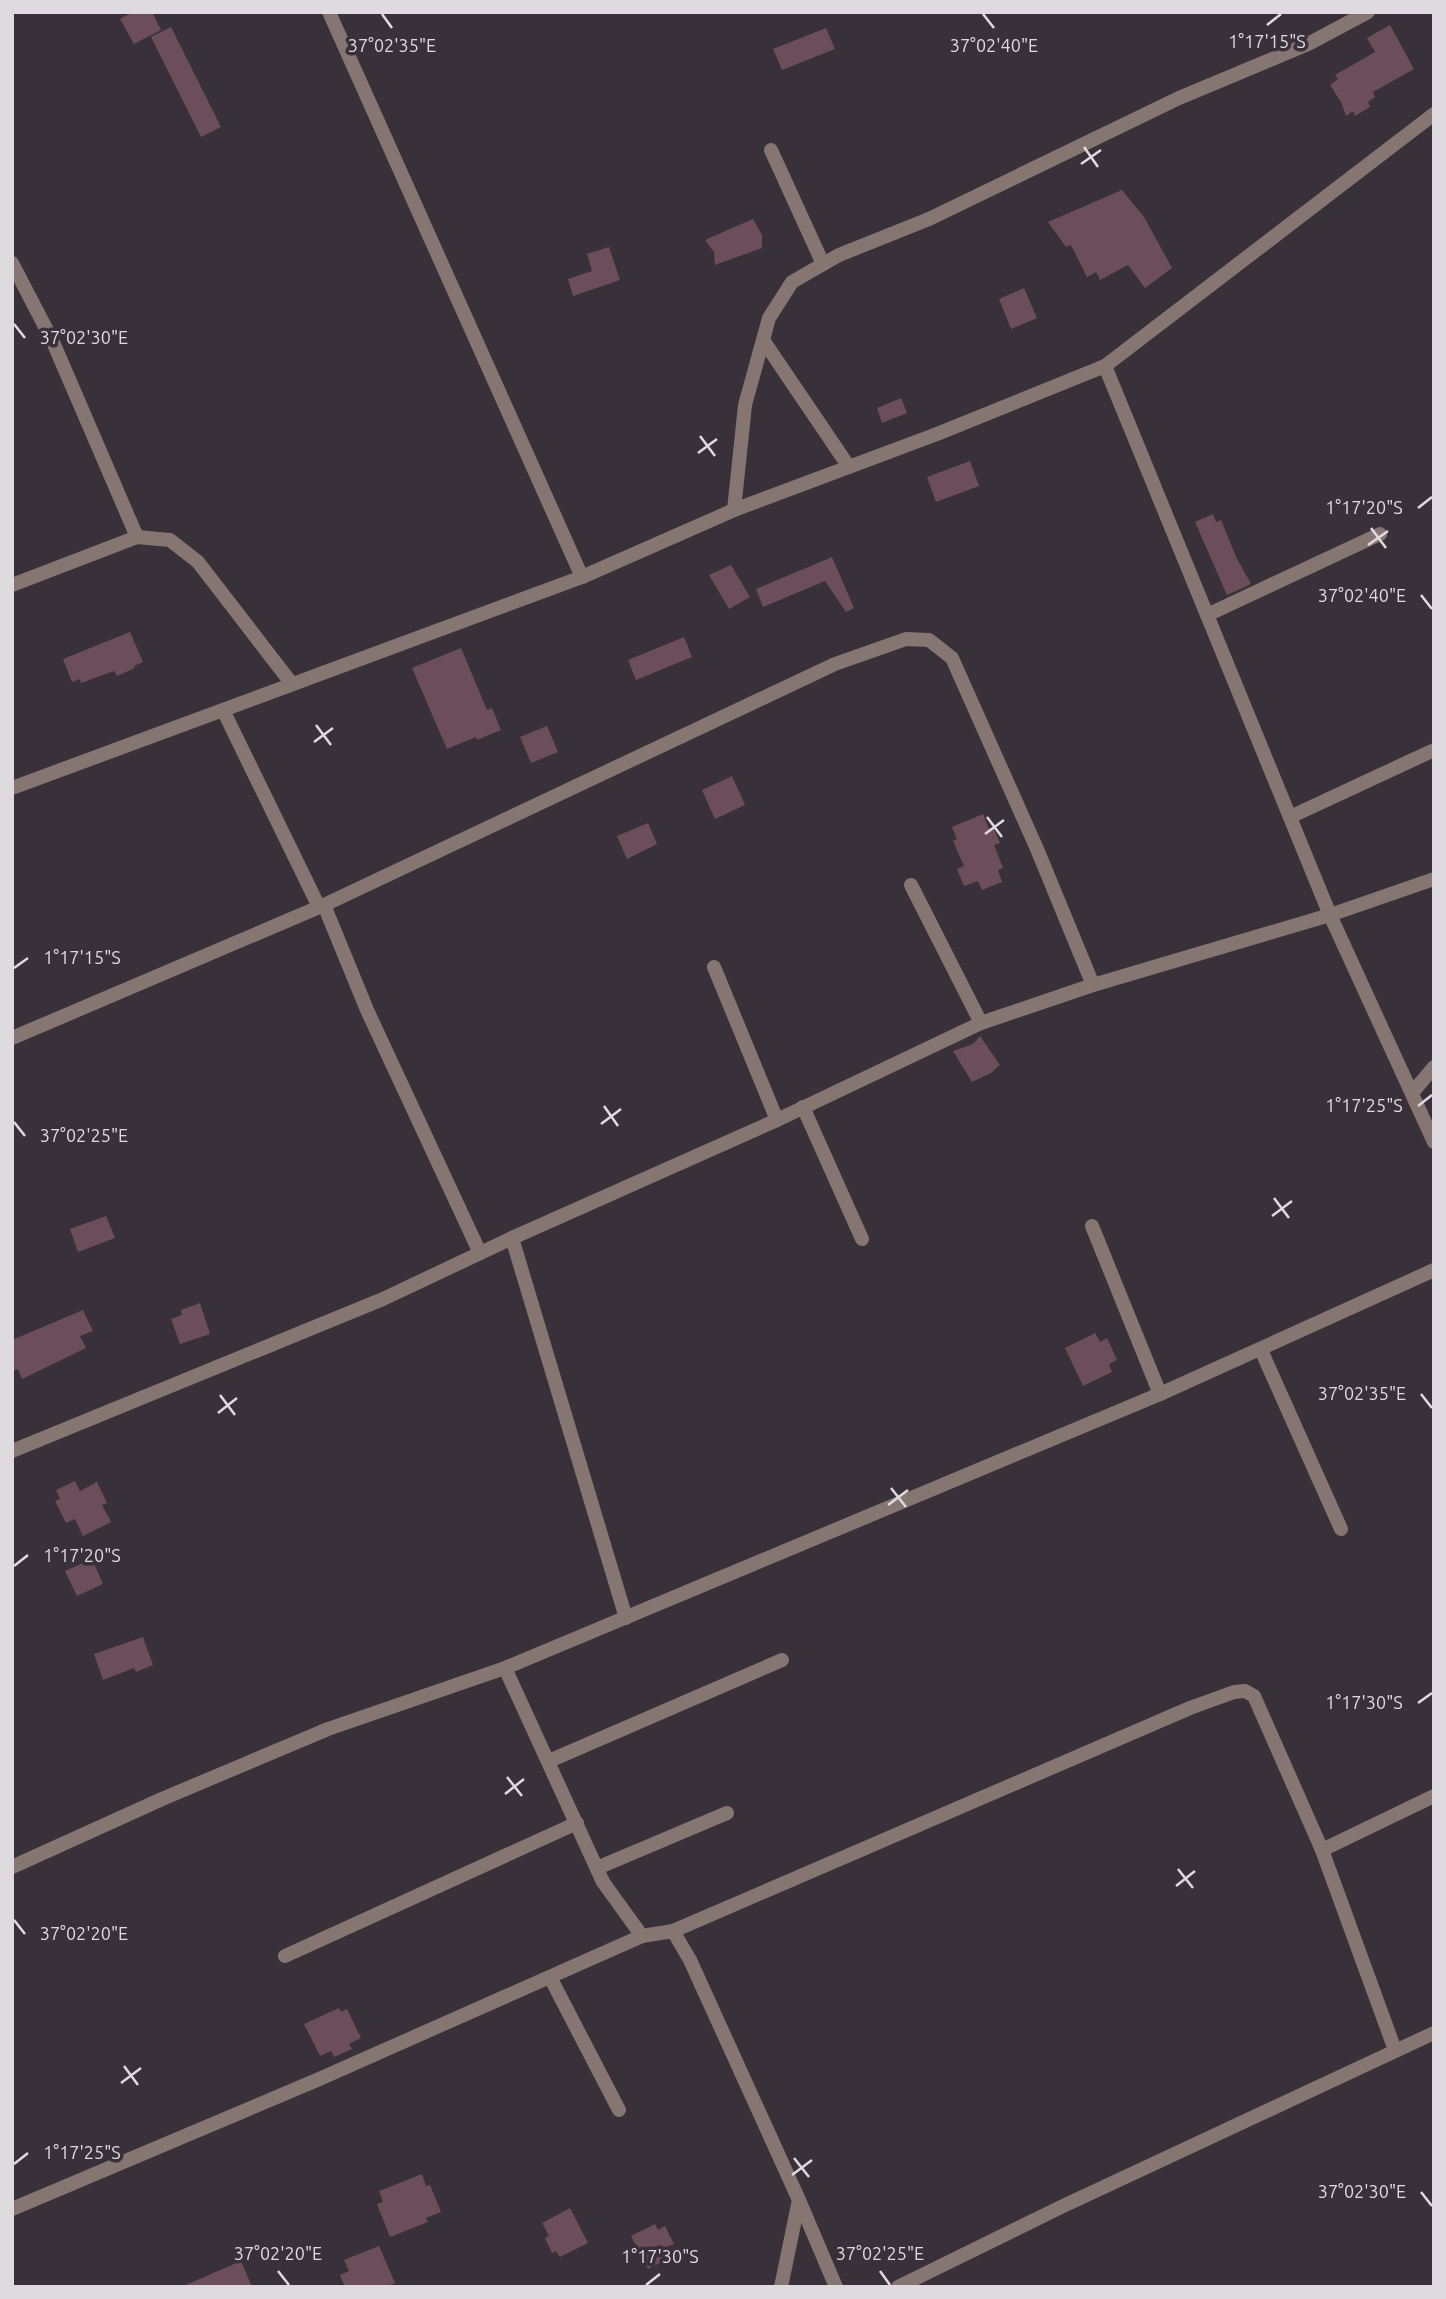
<svg xmlns="http://www.w3.org/2000/svg" width="1446" height="2299" viewBox="0 0 1446 2299" font-family="Ubuntu,sans-serif">
	<style>
		.building { fill: #6b4e5a }
		.lines { fill: none; stroke-linecap: round; stroke-linejoin: round }
		.street { stroke: #857672; stroke-width: 14 }
		.ticks { fill: none; stroke: #dfdae0; stroke-width: 2.5 }
		.ticks-label { font-size: 18px; text-anchor: middle; fill: #dfdae0; stroke: #39313a; stroke-width: 7; stroke-linejoin: round; paint-order: stroke }
	</style>
	<rect width="100%" height="100%" fill="#39313a"/>
	<g class="building">
		<polygon points="133,12 152,12 161,30 134,44 120,19"/>
		<polygon points="1390,25 1414,69 1373,92 1375,97 1368,102 1370,107 1355,116 1353,111 1346,116 1341,102 1330,85 1338,79 1335,75 1375,52 1367,38"/>
		<polygon points="171,27 221,127 201,137 151,37"/>
		<polygon points="826,28 835,49 782,70 773,49"/>
		<polygon points="1122,190 1144,217 1172,268 1145,288 1128,265 1100,280 1096,272 1087,277 1071,245 1066,247 1048,222"/>
		<polygon points="753,219 762,235 762,248 715,265 714,252 705,240"/>
		<polygon points="609,247 620,280 573,296 568,279 592,271 587,254"/>
		<polygon points="1024,288 1037,318 1011,329 999,299"/>
		<polygon points="901,398 907,413 882,423 877,408"/>
		<polygon points="970,461 979,486 936,502 927,477"/>
		<polygon points="1213,514 1216,522 1221,520 1236,557 1251,584 1227,595 1195,522"/>
		<polygon points="832,557 854,608 846,612 825,581 763,607 756,589"/>
		<polygon points="731,565 750,597 729,609 709,575"/>
		<polygon points="130,632 143,662 134,666 135,668 117,676 114,671 81,683 80,679 72,682 63,659"/>
		<polygon points="684,637 692,657 636,680 628,660"/>
		<polygon points="461,648 487,710 492,708 501,730 477,740 476,737 447,749 412,668"/>
		<polygon points="547,726 558,752 531,763 520,737"/>
		<polygon points="732,776 745,805 715,819 702,790"/>
		<polygon points="983,814 989,829 993,827 1000,843 994,845 1003,868 998,870 1002,882 982,890 978,881 964,886 957,869 964,866 953,841 957,839 952,827"/>
		<polygon points="648,823 657,844 627,859 617,836"/>
		<polygon points="980,1036 1000,1065 991,1073 972,1082 953,1051 973,1044"/>
		<polygon points="106,1216 115,1238 78,1252 70,1229"/>
		<polygon points="200,1303 210,1334 180,1344 171,1319 182,1315 181,1310"/>
		<polygon points="83,1310 93,1331 80,1336 86,1348 22,1379 18,1369 12,1371 12,1340"/>
		<polygon points="1095,1333 1100,1342 1107,1338 1117,1360 1109,1364 1112,1372 1083,1386 1065,1348"/>
		<polygon points="75,1481 80,1491 97,1482 107,1503 102,1505 111,1522 83,1536 75,1519 66,1523 55,1501 60,1499 56,1490"/>
		<polygon points="92,1559 103,1584 77,1596 65,1571"/>
		<polygon points="143,1637 153,1665 136,1672 134,1668 103,1680 94,1654"/>
		<polygon points="339,2008 341,2012 347,2009 361,2038 349,2044 352,2049 334,2057 331,2051 320,2056 304,2024"/>
		<polygon points="422,2174 426,2186 430,2185 441,2212 426,2218 428,2222 390,2237 377,2204 383,2202 379,2191"/>
		<polygon points="570,2208 588,2243 560,2257 556,2251 552,2253 545,2238 549,2236 542,2223"/>
		<polygon points="655,2224 658,2230 665,2226 674,2244 665,2248 670,2258 648,2269 631,2236"/>
		<polygon points="379,2246 395,2283 385,2287 345,2287 340,2275 349,2271 344,2260"/>
		<polygon points="241,2261 252,2287 181,2287"/>
	</g>
	<g class="lines">
		<g class="street">
			<polyline points="329,12 582,577"/>
			<polyline points="771,150 823,264"/>
			<polyline points="12,263 53,342 137,537"/>
			<polyline points="763,340 849,467"/>
			<polyline points="1105,366 1330,915 1434,1142"/>
			<polyline points="734,510 745,405 769,318 792,282 839,255 929,219 1179,98 1308,44 1368,12"/>
			<polyline points="12,585 137,537 170,540 198,562 292,684"/>
			<polyline points="1207,615 1380,534"/>
			<polyline points="223,710 319,907"/>
			<polyline points="12,788 582,577 734,510 937,434 1105,366 1434,114"/>
			<polyline points="1290,817 1434,750"/>
			<polyline points="911,885 981,1023"/>
			<polyline points="324,905 367,1010 480,1253"/>
			<polyline points="714,967 777,1120"/>
			<polyline points="12,1038 324,905 835,664 906,639 929,640 952,658 1037,849 1093,985"/>
			<polyline points="1412,1093 1434,1067"/>
			<polyline points="803,1107 862,1239"/>
			<polyline points="1092,1226 1160,1394"/>
			<polyline points="512,1238 626,1618"/>
			<polyline points="1261,1350 1341,1529"/>
			<polyline points="12,1451 383,1299 512,1238 777,1120 981,1023 1093,985 1330,915 1434,879"/>
			<polyline points="505,1668 603,1882 642,1936 673,1931 690,1960 799,2200 836,2287"/>
			<polyline points="549,1761 782,1660"/>
			<polyline points="1322,1850 1434,1796"/>
			<polyline points="12,1867 162,1799 328,1729 505,1668 1160,1394 1434,1270"/>
			<polyline points="597,1868 727,1813"/>
			<polyline points="673,1931 1190,1708 1234,1692 1245,1691 1254,1696 1322,1850 1395,2050"/>
			<polyline points="285,1956 577,1823"/>
			<polyline points="550,1977 619,2110"/>
			<polyline points="12,2209 317,2080 642,1936"/>
			<polyline points="781,2287 799,2200"/>
			<polyline points="898,2287 1061,2207 1434,2033"/>
		</g>
	</g>
	<path class="ticks" d="M382,14L392,28M983,14L994,28M1267,25L1281,14M1084,147L1098,167M1081,164L1101,150M14,324L25,338M700,436L715,456M698,453L717,439M1418,508L1432,497M1371,528L1386,548M1368,545L1388,531M1421,595L1432,609M316,725L331,745M314,742L333,728M987,817L1002,837M985,834L1004,820M14,968L28,958M604,1106L618,1126M1418,1106L1432,1095M14,1122L25,1136M601,1124L621,1109M1274,1198L1289,1218M1272,1216L1292,1201M1421,1394L1432,1408M220,1395L235,1415M218,1413L237,1398M891,1488L906,1507M888,1505L908,1490M14,1566L28,1555M1418,1703L1432,1693M507,1777L522,1796M505,1794L524,1779M1178,1869L1193,1888M1176,1886L1195,1871M14,1920L25,1934M124,2066L138,2085M121,2083L141,2068M794,2158L809,2177M14,2164L28,2153M792,2175L812,2160M1421,2192L1432,2206M278,2271L289,2285M880,2271L890,2285M646,2285L660,2274"/>
	<g class="ticks-label">
		<text x="1267" y="48">1°17'15"S</text>
		<text x="392" y="52">37°02'35"E</text>
		<text x="994" y="52">37°02'40"E</text>
		<text x="84" y="344">37°02'30"E</text>
		<text x="1364" y="514">1°17'20"S</text>
		<text x="1362" y="602">37°02'40"E</text>
		<text x="82" y="964">1°17'15"S</text>
		<text x="1364" y="1112">1°17'25"S</text>
		<text x="84" y="1142">37°02'25"E</text>
		<text x="1362" y="1400">37°02'35"E</text>
		<text x="82" y="1562">1°17'20"S</text>
		<text x="1364" y="1709">1°17'30"S</text>
		<text x="84" y="1940">37°02'20"E</text>
		<text x="82" y="2159">1°17'25"S</text>
		<text x="1362" y="2198">37°02'30"E</text>
		<text x="278" y="2260">37°02'20"E</text>
		<text x="880" y="2260">37°02'25"E</text>
		<text x="660" y="2263">1°17'30"S</text>
	</g>
	<rect width="1446" height="2299" fill="none" stroke="#dfdae0" stroke-width="28"/>
</svg>
